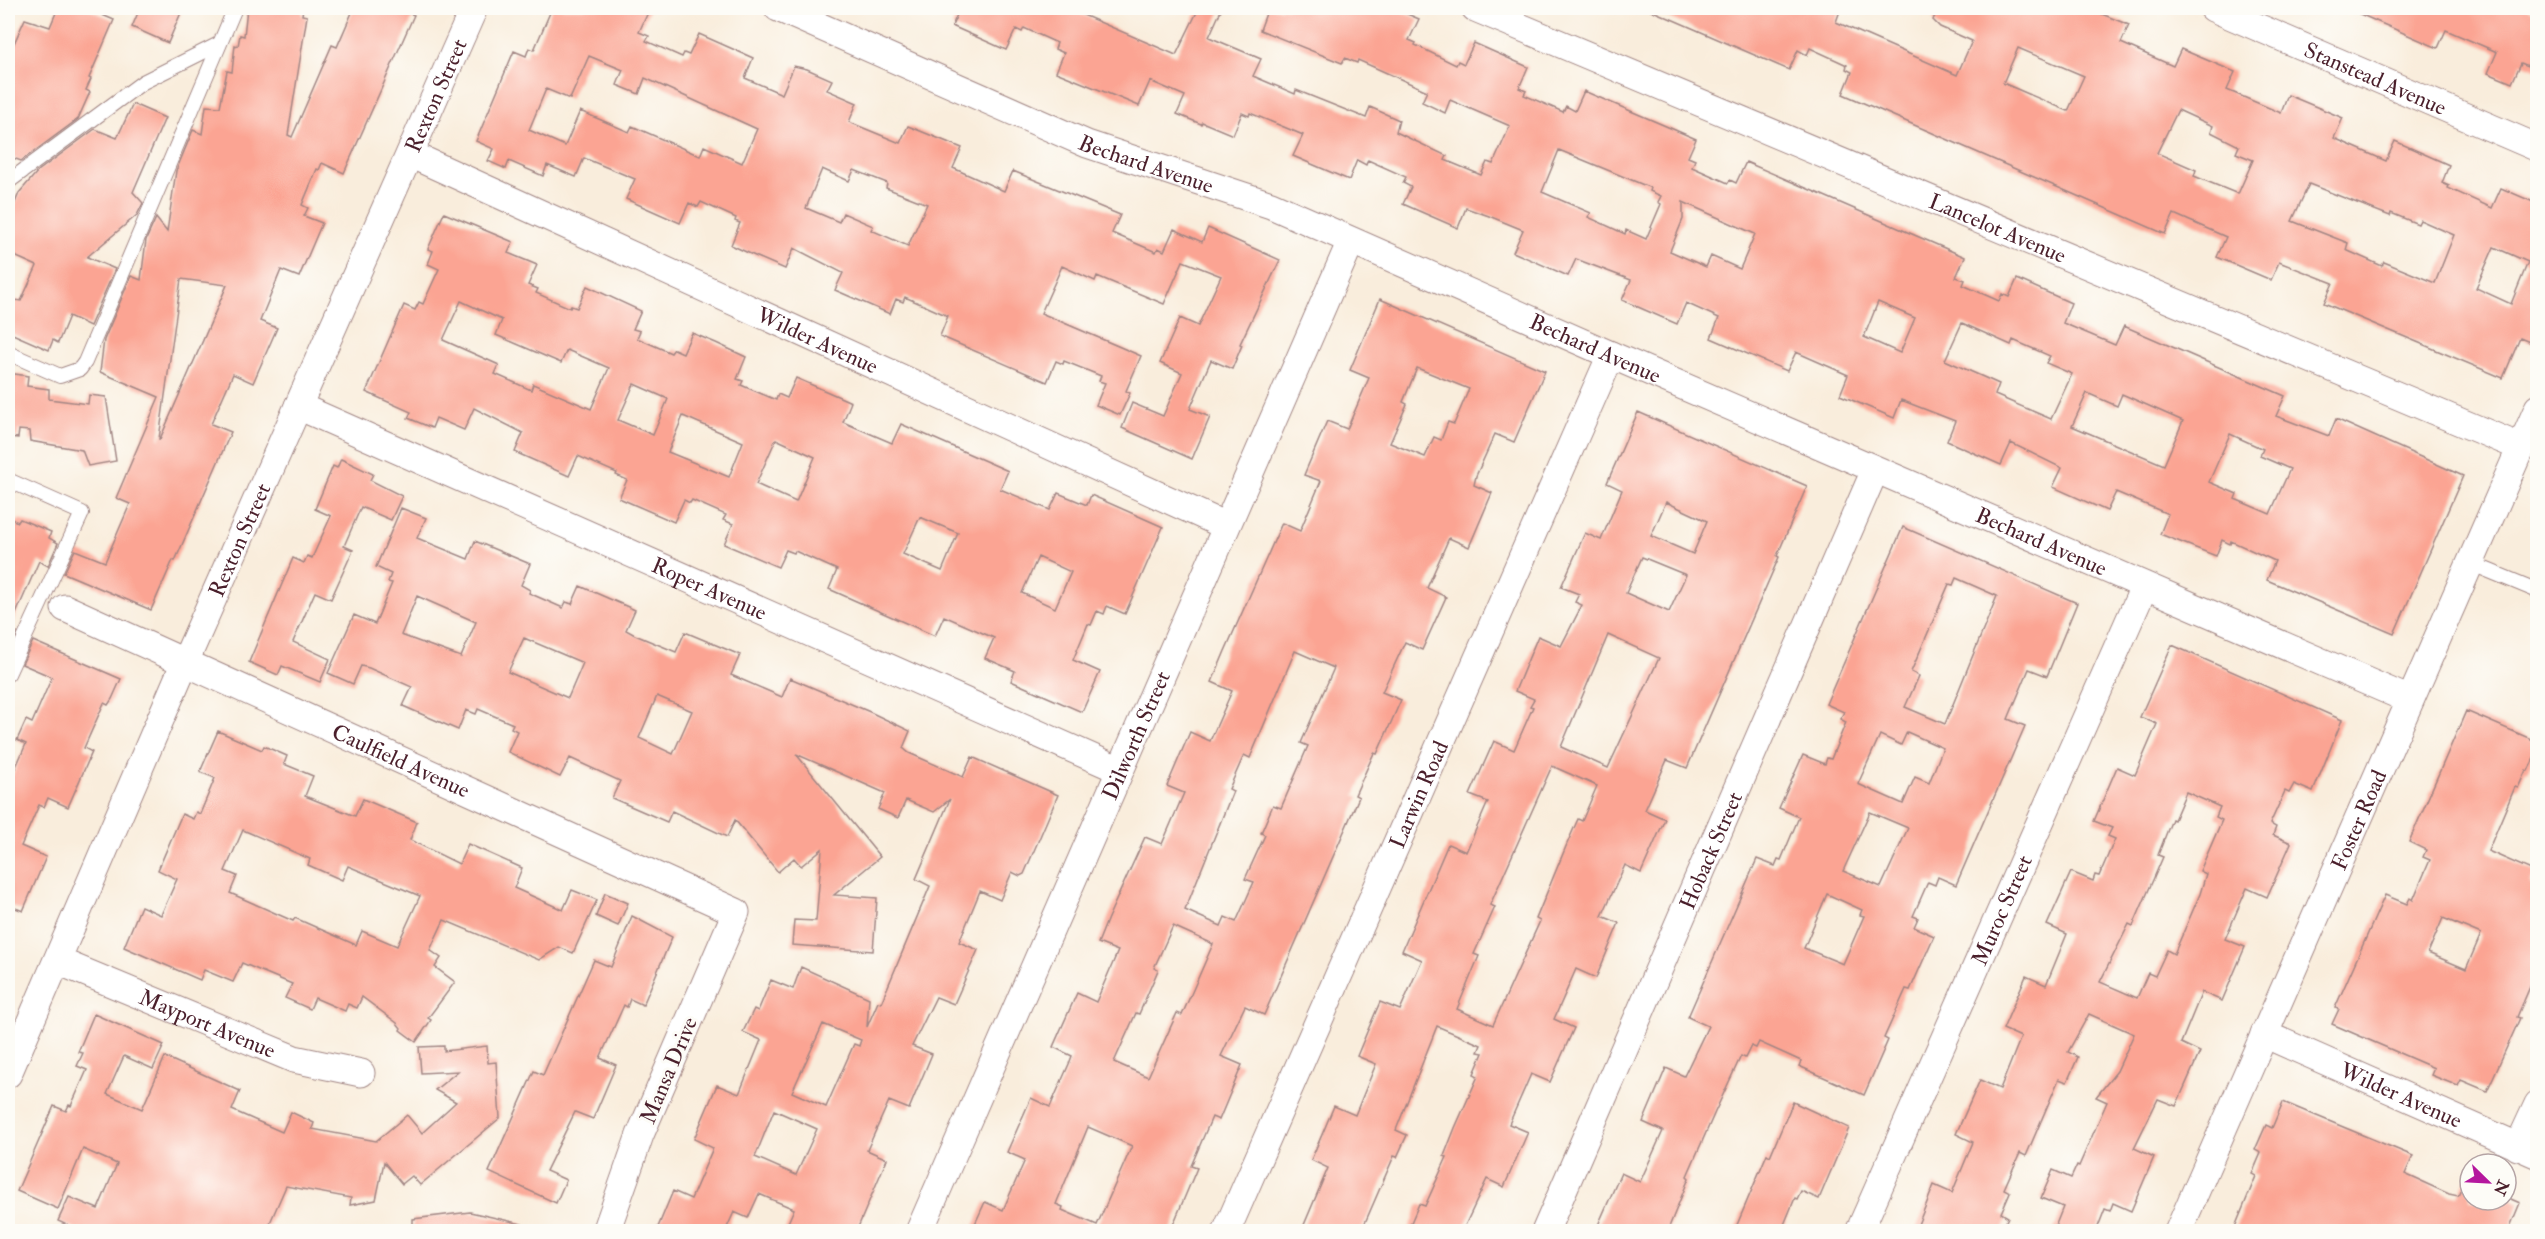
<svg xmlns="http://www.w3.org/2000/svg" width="2545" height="1239" viewBox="0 0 2545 1239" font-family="'IM FELL Double Pica',serif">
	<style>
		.building { fill: #fba493; fill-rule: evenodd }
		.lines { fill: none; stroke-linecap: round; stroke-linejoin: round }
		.service-casing { stroke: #a28684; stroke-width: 16 }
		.minor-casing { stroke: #a28684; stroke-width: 29 }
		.service { stroke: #fff; stroke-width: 14 }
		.minor { stroke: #fff; stroke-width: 27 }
		.labels { text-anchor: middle; stroke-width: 6; stroke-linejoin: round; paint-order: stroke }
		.street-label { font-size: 22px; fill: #4a1f2b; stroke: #fdfcf7 }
	</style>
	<rect width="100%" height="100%" fill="#fdfcf7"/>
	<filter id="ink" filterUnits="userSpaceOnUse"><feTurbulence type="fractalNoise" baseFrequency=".0167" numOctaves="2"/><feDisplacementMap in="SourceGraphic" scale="12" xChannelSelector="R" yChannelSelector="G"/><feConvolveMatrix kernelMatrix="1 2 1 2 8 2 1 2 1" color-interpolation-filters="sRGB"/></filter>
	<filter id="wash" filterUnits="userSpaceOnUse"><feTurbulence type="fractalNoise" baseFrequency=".008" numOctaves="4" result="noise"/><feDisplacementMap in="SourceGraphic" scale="24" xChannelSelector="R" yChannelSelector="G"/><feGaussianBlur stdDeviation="1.35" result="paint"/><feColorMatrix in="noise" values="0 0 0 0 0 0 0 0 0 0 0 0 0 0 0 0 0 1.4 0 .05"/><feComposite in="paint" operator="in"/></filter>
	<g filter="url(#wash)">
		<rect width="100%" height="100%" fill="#f9eddc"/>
		<g id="blocks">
			<g class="building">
				<polygon points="58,8 86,8 114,20 89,78 91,79 86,90 90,92 78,119 21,161 8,156 8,57 25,19 50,27"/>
				<polygon points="140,8 183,8 168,43 132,27"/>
				<path d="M247,8H303L302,15L307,16L288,135L292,137L332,45L337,47L354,8H397L414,15L344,173L322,163L319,170L317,169L302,205L308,208L304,216L322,223L299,277L281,270L260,321L277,328L253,383L233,374L211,424L231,432L175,561L173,560L151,610L64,573L75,550L105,562L130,504L116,498L159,397L100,372L104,340L131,276L141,280L146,240L156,218L167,232L176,171L193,130L202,134L206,106L220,107L227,71L232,72L235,45L238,46L240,35L244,36ZM181,279L227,285L160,439H159Z"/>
				<path d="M552,8H650L639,32L649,36L646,41L682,57L684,53L689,55L699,34L753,58L745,78L782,94L794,66L807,69L832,80L827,90L857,103L849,122L900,143L908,126L962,148L953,168L1004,191L1013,171L1096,205L1120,215L1112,233L1156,252L1158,248L1164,251L1174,229L1202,242L1208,228L1280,260L1240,344L1242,345L1232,369L1211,360L1190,409L1210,417L1192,459L1122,428L1132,403L1163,416L1182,373L1160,363L1180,318L1198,326L1221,276L1183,261L1164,304L1097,276L1095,281L1062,266L1041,313L1141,356L1126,391L1130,393L1120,415L1096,405L1105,383L1099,381L1101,376L1064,361L1063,364L1056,361L1047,382L940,336L948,316L905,297L903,302L896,299L890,314L835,290L843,273L794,248L785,269L755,256L731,245L740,223L735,221L736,218L701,202L698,207L689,203L680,223L626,199L635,179L584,158L576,177L547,165L543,176L509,161L506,169L488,161L494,149L476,141L514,51L526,56L529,48L534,50ZM589,56L623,70L617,85L639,94L645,78L757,129L742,163L704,146L700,156L632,126L629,132L580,111L565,146L529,130L546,89L570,99ZM822,169L849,181L854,170L887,183L886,188L927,204L908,246L871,230L873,226L843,213L839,222L806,208Z"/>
				<path d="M960,8H1067L1176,55L1199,8H1222L1209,37L1261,59L1253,76L1295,94L1296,90L1366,118L1370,107L1399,120L1396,132L1447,156L1445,160L1481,175L1487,162L1493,164L1510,126L1450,100L1445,113L1422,102L1427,91L1358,60L1357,63L1345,58L1342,63L1260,30L1268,8H1393L1419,19L1409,40L1416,43L1415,45L1456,65L1458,61L1464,64L1474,43L1528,67L1519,88L1526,91L1524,95L1563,112L1566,106L1575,111L1584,91L1696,139L1688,157L1695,160L1692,167L1728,183L1730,180L1736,183L1746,162L1965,257L1956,277L1965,280L1963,285L1999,301L2002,294L2009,297L2017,279L2071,303L2063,323L2115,345L2124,326L2285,396L2276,416L2329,436L2336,419L2463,476L2394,634L2267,580L2275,561L2231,541L2230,544L2222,540L2216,556L2160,534L2168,514L2116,492L2107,511L2053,487L2062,468L2011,443L2001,465L1947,441L1955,421L1901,400L1894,418L1840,395L1848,375L1796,352L1787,371L1711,338L1719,318L1686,303L1677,324L1622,300L1631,280L1576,259L1568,276L1513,252L1523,230L1489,216L1466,208L1458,228L1403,204L1411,187L1403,183L1406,177L1368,160L1366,165L1357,160L1349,180L1293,156L1303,135L1250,113L1249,116L1242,113L1233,135L1202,122L1201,124L1177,114L1185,96L1150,81L1139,106L1056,72L1064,53L1055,49L1057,43L1024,28L1022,32L1016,29L1006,50L952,26ZM1559,150L1651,188L1650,191L1661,196L1658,202L1661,204L1646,239L1626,230L1625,234L1588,217L1591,213L1542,192ZM1683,202L1755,234L1740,269L1711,256L1706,267L1670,251L1683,219ZM1878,302L1915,318L1900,353L1864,337ZM1962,323L2011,345L2013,340L2050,356L2046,363L2072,374L2051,419L1995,395L1999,384L1945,360ZM2087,393L2117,406L2122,394L2183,421L2164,465L2072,426ZM2230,434L2263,449L2260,456L2290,469L2270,514L2235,499L2237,494L2209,482Z"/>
				<path d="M1646,8H1841L1836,22L1957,75L1972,41L1940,27L1933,20L1938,8H2087L2129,25L2121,43L2173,66L2181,49L2235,72L2227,90L2281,113L2288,95L2343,118L2334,138L2386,161L2395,141L2449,165L2442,183L2449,186L2448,188L2492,208L2501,188L2538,204V330L2532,343L2520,338L2503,378L2324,303L2333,283L2279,262L2271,280L2217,257L2226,237L2174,214L2165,234L1843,94L1852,72L1846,69L1847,65L1810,48L1807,55L1798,50L1789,70ZM2018,48L2084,76L2068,111L2003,83ZM2178,110L2213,126L2211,132L2239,146L2236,153L2253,160L2238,194L2194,176L2196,170L2157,153ZM2309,184L2390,216L2391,213L2418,224L2420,220L2454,235L2435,283L2384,262L2382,266L2346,250L2348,243L2292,221ZM2494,247L2528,262L2511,304L2476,288Z"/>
				<polygon points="2346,8 2523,8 2538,14 2538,70 2521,63 2512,83 2488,73 2497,52 2446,30 2438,48"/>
				<polygon points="133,104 165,118 133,192 143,203 137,215 87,257 115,269 90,326 69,316 58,343 53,340 49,350 8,332 8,319 15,300 21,301 37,266 8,253 8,220 19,193 38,171 95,129 117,138"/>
				<path d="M444,213L513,242L508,253L537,265L528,285L538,289L536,293L570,308L571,306L577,308L587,286L641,311L633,329L640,331L637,338L671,353L674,349L683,353L692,333L716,343L746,357L737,379L743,381L741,385L776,400L778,394L787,398L796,378L851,402L843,422L892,443L901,424L1008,471L1000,489L1050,510L1058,493L1087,505L1091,495L1163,527L1125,614L1107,606L1104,614L1097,611L1091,625L1088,624L1073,660L1100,672L1082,712L1011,681L1015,671L985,658L994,638L944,616L935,636L829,589L837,570L795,551L794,553L786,550L778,567L724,544L733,524L723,520L726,515L692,500L690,503L684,500L674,522L619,498L627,480L616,475L617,473L578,456L569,476L515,452L523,433L474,408L464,430L436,418L432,428L408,418L411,412L366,392L404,305L415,310L419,302L423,304L439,269L428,264L433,251L428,249ZM461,301L502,320L496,335L561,363L567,350L609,368L591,409L533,384L531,390L495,374L499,365L443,340ZM634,384L668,399L653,435L618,420ZM683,416L743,442L729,477L668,452ZM776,439L815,457L796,502L756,484ZM920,517L958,533L942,571L903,554ZM1038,557L1071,572L1055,608L1022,593Z"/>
				<path d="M1380,299L1545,371L1514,442L1495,434L1476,476L1474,485L1492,493L1469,547L1449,538L1427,588L1446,597L1422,650L1405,642L1382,692L1401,700L1377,754L1374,753L1355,795L1359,797L1264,1015L1245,1006L1221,1056L1242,1065L1219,1120L1212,1117L1191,1166L1197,1168L1170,1232H988L974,1226L985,1202L1003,1210L1025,1160L1007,1152L1031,1098L1050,1107L1069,1064L1072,1056L1053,1047L1077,993L1096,1002L1118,951L1098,943L1108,918L1145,837L1162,844L1184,793L1167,786L1190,732L1210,741L1232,691L1212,682L1225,651L1282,523L1300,531L1321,481L1304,475L1327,421L1347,429L1369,378L1350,370ZM1417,368L1469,389L1454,424L1448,422L1441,440L1434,437L1425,457L1390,443L1407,404L1403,402ZM1295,651L1334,668L1301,743L1308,746L1281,808L1273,805L1261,833L1265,835L1245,879L1254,882L1236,922L1225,917L1221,926L1185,910L1233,791L1229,789L1244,755L1250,758ZM1173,926L1213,944L1182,1015L1177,1013L1148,1077L1114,1062L1136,1013L1139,1014L1158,970L1154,968ZM1088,1127L1132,1146L1097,1225L1062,1210L1063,1207L1056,1204Z"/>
				<polygon points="8,373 28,376 27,386 49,389 49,399 88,404 89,395 106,397 116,461 88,466 82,450 30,441 29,431 19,430 18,438 8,437"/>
				<path d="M1638,412L1807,486L1777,556L1779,557L1687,768L1667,760L1649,801L1645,810L1665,819L1641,873L1625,865L1602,916L1619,923L1596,978L1576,969L1558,1010L1554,1019L1574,1028L1550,1082L1531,1074L1509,1124L1528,1132L1504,1187L1487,1179L1462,1232H1407L1419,1204L1425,1206L1447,1157L1444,1156L1455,1128L1478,1076L1474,1074L1483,1053L1478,1052L1481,1045L1437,1026L1396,1130L1407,1135L1397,1157L1394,1156L1361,1232H1301L1328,1168L1311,1160L1324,1130L1334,1106L1355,1115L1376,1064L1357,1056L1367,1032L1380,1002L1400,1010L1422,960L1402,951L1423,902L1448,844L1466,852L1488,802L1470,795L1494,741L1514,750L1533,707L1530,706L1534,699L1515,691L1538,636L1561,646L1582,605L1575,602L1579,594L1561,587L1585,533L1601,540L1622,490L1607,483ZM1666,502L1707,521L1693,554L1651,536ZM1642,557L1686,575L1669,612L1626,593ZM1608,635L1659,658L1608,768L1561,747ZM1552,766L1597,786L1582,821L1578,819L1567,844L1536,919L1540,921L1493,1025L1457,1009L1479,956L1474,954L1495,907L1490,905Z"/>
				<polygon points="341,459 373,474 370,480 402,496 391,520 361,507 344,546 353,550 331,599 315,592 293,642 330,659 320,682 282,666 278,675 249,662 293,558 304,563 307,556 312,558 331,516 315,509 333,466 337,468"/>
				<path d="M401,508L426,518L417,538L468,559L475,541L530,564L521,585L530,590L529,593L563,608L566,602L572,604L580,586L635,610L626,630L635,635L676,652L685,632L740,655L731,675L782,697L790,678L870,712L910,731L903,748L909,753L963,777L972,757L1058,795L1024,874L1020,876L1012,872L1000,900L980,891L959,942L978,950L954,1004L936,997L912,1046L932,1054L909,1109L889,1101L867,1150L887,1159L856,1232H784L794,1209L759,1194L748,1218L734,1212L725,1232H656L673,1191L691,1199L713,1148L694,1139L717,1085L739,1094L761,1040L743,1032L754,1009L758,1011L771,980L793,989L801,967L869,998L867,1027L878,1002L881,1003L930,886L916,879L950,799L934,812L906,800L898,818L878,809L885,793L796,754L880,857L834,895L877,898L873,951L792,945L794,920L816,921L822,849L801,866L794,858L778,872L735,820L727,837L672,811L667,822L612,798L620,781L570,758L560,777L508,752L517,731L511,728L513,724L478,709L476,714L466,710L458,730L403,706L412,687L369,668L361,666L353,684L328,673L354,615L375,624L392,583L388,582L391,574L376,567ZM417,596L476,622L461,657L401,635ZM524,638L583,663L568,698L508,672ZM657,696L692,711L673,754L639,738ZM823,1024L861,1040L859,1046L854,1044L826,1107L792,1092ZM774,1110L817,1129L796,1175L755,1157Z"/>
				<polygon points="8,518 18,522 20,519 51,532 49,538 58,543 48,566 39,561 9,630 17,633 8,654"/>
				<path d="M1903,527L2077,603L2047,676L2029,669L2008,719L2025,726L1956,885L1938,877L1935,885L1928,882L1913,916L1918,918L1914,927L1934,936L1910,990L1906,989L1884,1038L1888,1040L1864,1095L1799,1066L1801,1061L1759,1042L1756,1048L1751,1046L1745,1058L1741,1056L1715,1112L1687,1176L1689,1178L1667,1232H1595L1621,1173L1640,1182L1663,1131L1643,1122L1666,1068L1684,1076L1708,1026L1688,1017L1757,859L1775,866L1778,859L1781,860L1799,817L1779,808L1803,755L1825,764L1827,758L1831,759L1846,722L1840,719L1844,712L1826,704ZM1956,578L1997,596L1945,724L1905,707L1919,676L1911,672L1949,584L1953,585ZM1907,732L1943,748L1929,783L1915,777L1903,804L1858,784L1880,735L1901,745ZM1870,812L1908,828L1881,887L1843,871ZM1827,894L1862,910L1860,915L1864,916L1843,964L1804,948Z"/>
				<polygon points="33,641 121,679 112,699 108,705 104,703 84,748 92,752 68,807 48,798 44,807 39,805 21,846 46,857 23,911 8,905 8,785 26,744 17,740 26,720 32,723 52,677 22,664"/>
				<path d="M2172,645L2342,720L2313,792L2294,784L2289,793L2285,791L2270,824L2276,827L2273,835L2291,843L2267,897L2247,888L2225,939L2245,947L2222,1001L2202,992L2181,1043L2200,1052L2176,1106L2158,1099L2134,1148L2154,1157L2131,1211L2113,1203L2110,1211L2105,1209L2096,1232H2053L2063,1207L2041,1198L2053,1170L2071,1178L2077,1165L2079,1166L2107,1102L2096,1097L2117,1071L2134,1034L2089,1014L2068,1052L2078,1057L2067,1082L2059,1079L2026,1156L2020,1153L2004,1189L2010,1192L2001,1213L2008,1217L2001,1232H1915L1934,1185L1952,1193L1973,1142L1956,1134L1980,1080L2000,1089L2021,1037L2003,1029L2026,976L2046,985L2067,934L2047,925L2071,872L2093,881L2095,875L2099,876L2115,839L2108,836L2112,828L2094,821L2117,767L2135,775L2157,724L2140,717ZM2186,792L2220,807L2216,817L2222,820L2200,871L2206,874L2200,894L2174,954L2167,950L2155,976L2148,973L2137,998L2100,982L2129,924L2133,926L2163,857L2158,855L2172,819L2174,820Z"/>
				<path d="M2466,711L2538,742V750L2528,771L2526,770L2518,788L2515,787L2488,851L2536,872L2530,884L2538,887V968L2517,1017L2520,1018L2487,1091L2461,1080L2458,1086L2431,1075L2434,1068L2332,1024L2339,1009L2335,1008L2385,895L2407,904L2410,898L2413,900L2430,860L2423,857L2426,850L2409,842ZM2443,918L2481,934L2466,969L2428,953Z"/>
				<path d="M218,731L262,750L264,746L287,756L284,764L313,776L305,796L355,816L363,799L417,822L410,840L459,864L468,844L522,868L514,888L563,910L572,890L597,900L573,953L559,947L539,960L444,920L430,950L441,958L435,967L455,982L428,1018L431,1020L416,1042L400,1030L401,1028L397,1023L362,997L357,1008L348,1004L345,1011L315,998L310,1009L285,998L292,984L242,963L233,982L204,970L200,980L124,947L141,906L161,915L177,879L158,870L182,814L193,819L196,812L200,814L215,778L200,772ZM243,830L310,859L308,865L342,880L348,866L420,896L397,946L362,931L356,945L295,918L293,921L230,893L237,876L225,871Z"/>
				<polygon points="605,893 628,903 618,926 596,916"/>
				<polygon points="632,916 672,937 643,1005 630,999 627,1007 624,1005 600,1058 616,1065 593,1119 575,1112 546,1171 566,1180 556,1203 489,1172 534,1071 543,1075 594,960 611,967"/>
				<polygon points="94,1014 164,1045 153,1069 124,1056 107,1094 142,1109 165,1057 240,1091 232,1110 282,1132 291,1112 314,1123 312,1129 376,1141 407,1115 422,1133 456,1102 435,1090 458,1071 421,1073 419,1047 444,1046 444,1051 487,1046 488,1063 496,1062 500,1118 420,1185 412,1176 402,1184 384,1162 376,1200 350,1205 351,1198 286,1186 266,1232 82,1232 58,1221 69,1197 98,1209 117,1164 83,1149 58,1209 17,1191 54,1106 66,1111 69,1105 71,1106 87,1070 77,1066 83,1053 78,1052"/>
				<polygon points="1793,1102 1849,1128 1819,1199 1801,1191 1797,1199 1795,1198 1781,1232 1734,1232 1767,1154 1770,1156"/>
				<polygon points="2283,1102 2413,1156 2405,1174 2449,1194 2458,1196 2466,1179 2470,1181 2470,1200 2506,1200 2506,1197 2520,1203 2508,1232 2233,1232 2256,1176 2252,1174 2261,1153 2255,1150 2266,1125 2272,1128"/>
				<polygon points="470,1212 522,1224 521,1232 413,1232 413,1219"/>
			</g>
		</g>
	</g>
	<g filter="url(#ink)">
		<use href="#blocks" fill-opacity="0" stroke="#a28684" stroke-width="1.5"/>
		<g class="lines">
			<defs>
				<g id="service">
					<polyline points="8,182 143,82 219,44"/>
					<polyline points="8,353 60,376 80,369 85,362 235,8"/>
					<polyline points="8,480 82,513 8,674"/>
					<polyline points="2470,563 2538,591"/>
				</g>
				<g id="minor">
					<path id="s1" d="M778,8L1087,144L1271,205L1611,355L2410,700"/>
					<path id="s2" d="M1475,8L2520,447"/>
					<path id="s3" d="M2213,8L2538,148"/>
					<path id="s4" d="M410,154L1226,526"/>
					<path id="s5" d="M298,406L1120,770"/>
					<path id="s6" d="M65,608L736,912L640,1135L606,1232"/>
					<path id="s7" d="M58,961L294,1059L361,1073"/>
					<path id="s8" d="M2264,1034L2538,1155"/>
					<path id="s9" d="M8,1074L185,662L474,8"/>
					<polyline points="2518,1147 2538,1104"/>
					<path id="s10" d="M919,1232L1351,241"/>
					<path id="s11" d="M1226,1232L1611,355"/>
					<path id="s12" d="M1545,1232L1875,470"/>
					<path id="s13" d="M1859,1232L2144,587"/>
					<path id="s14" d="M2178,1232L2538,408"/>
				</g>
			</defs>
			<use href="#service" class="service-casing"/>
			<use href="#minor" class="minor-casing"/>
			<use href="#service" class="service"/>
			<use href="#minor" class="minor"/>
		</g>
	</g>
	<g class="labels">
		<g class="street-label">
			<text dy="8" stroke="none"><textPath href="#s3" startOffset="177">Stanstead Avenue</textPath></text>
			<text dy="8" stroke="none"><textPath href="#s9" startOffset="1068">Rexton Street</textPath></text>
			<text dy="8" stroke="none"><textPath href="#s1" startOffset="400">Bechard Avenue</textPath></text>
			<text dy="8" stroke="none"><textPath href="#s2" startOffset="567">Lancelot Avenue</textPath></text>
			<text dy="8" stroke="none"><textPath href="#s4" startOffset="448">Wilder Avenue</textPath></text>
			<text dy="8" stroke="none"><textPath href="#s1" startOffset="886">Bechard Avenue</textPath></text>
			<text dy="8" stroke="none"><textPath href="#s9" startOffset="582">Rexton Street</textPath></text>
			<text dy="8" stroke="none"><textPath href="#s1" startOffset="1372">Bechard Avenue</textPath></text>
			<text dy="8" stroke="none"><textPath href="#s5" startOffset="450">Roper Avenue</textPath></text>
			<text dy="8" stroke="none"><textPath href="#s10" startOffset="542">Dilworth Street</textPath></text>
			<text dy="8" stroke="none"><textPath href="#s6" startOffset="369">Caulfield Avenue</textPath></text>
			<text dy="8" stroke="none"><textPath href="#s11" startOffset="478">Larwin Road</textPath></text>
			<text dy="8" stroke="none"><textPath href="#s14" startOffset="450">Foster Road</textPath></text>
			<text dy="8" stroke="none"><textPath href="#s12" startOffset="416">Hoback Street</textPath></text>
			<text dy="8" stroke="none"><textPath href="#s13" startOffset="352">Muroc Street</textPath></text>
			<text dy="8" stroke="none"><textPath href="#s7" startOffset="162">Mayport Avenue</textPath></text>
			<text transform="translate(668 1070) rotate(-67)" y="8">Mansa Drive</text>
			<text dy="8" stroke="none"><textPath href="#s8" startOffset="150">Wilder Avenue</textPath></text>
		</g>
	</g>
	<rect width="2545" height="1239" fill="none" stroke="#fdfcf7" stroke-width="30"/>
	<g transform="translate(2488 1182) rotate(114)"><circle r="28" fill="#fdfcf7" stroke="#b5a4a5" stroke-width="1.5"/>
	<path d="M0-4.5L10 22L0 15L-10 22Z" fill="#b5179e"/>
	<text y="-9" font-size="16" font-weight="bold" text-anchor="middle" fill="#4a1f2b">N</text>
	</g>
</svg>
